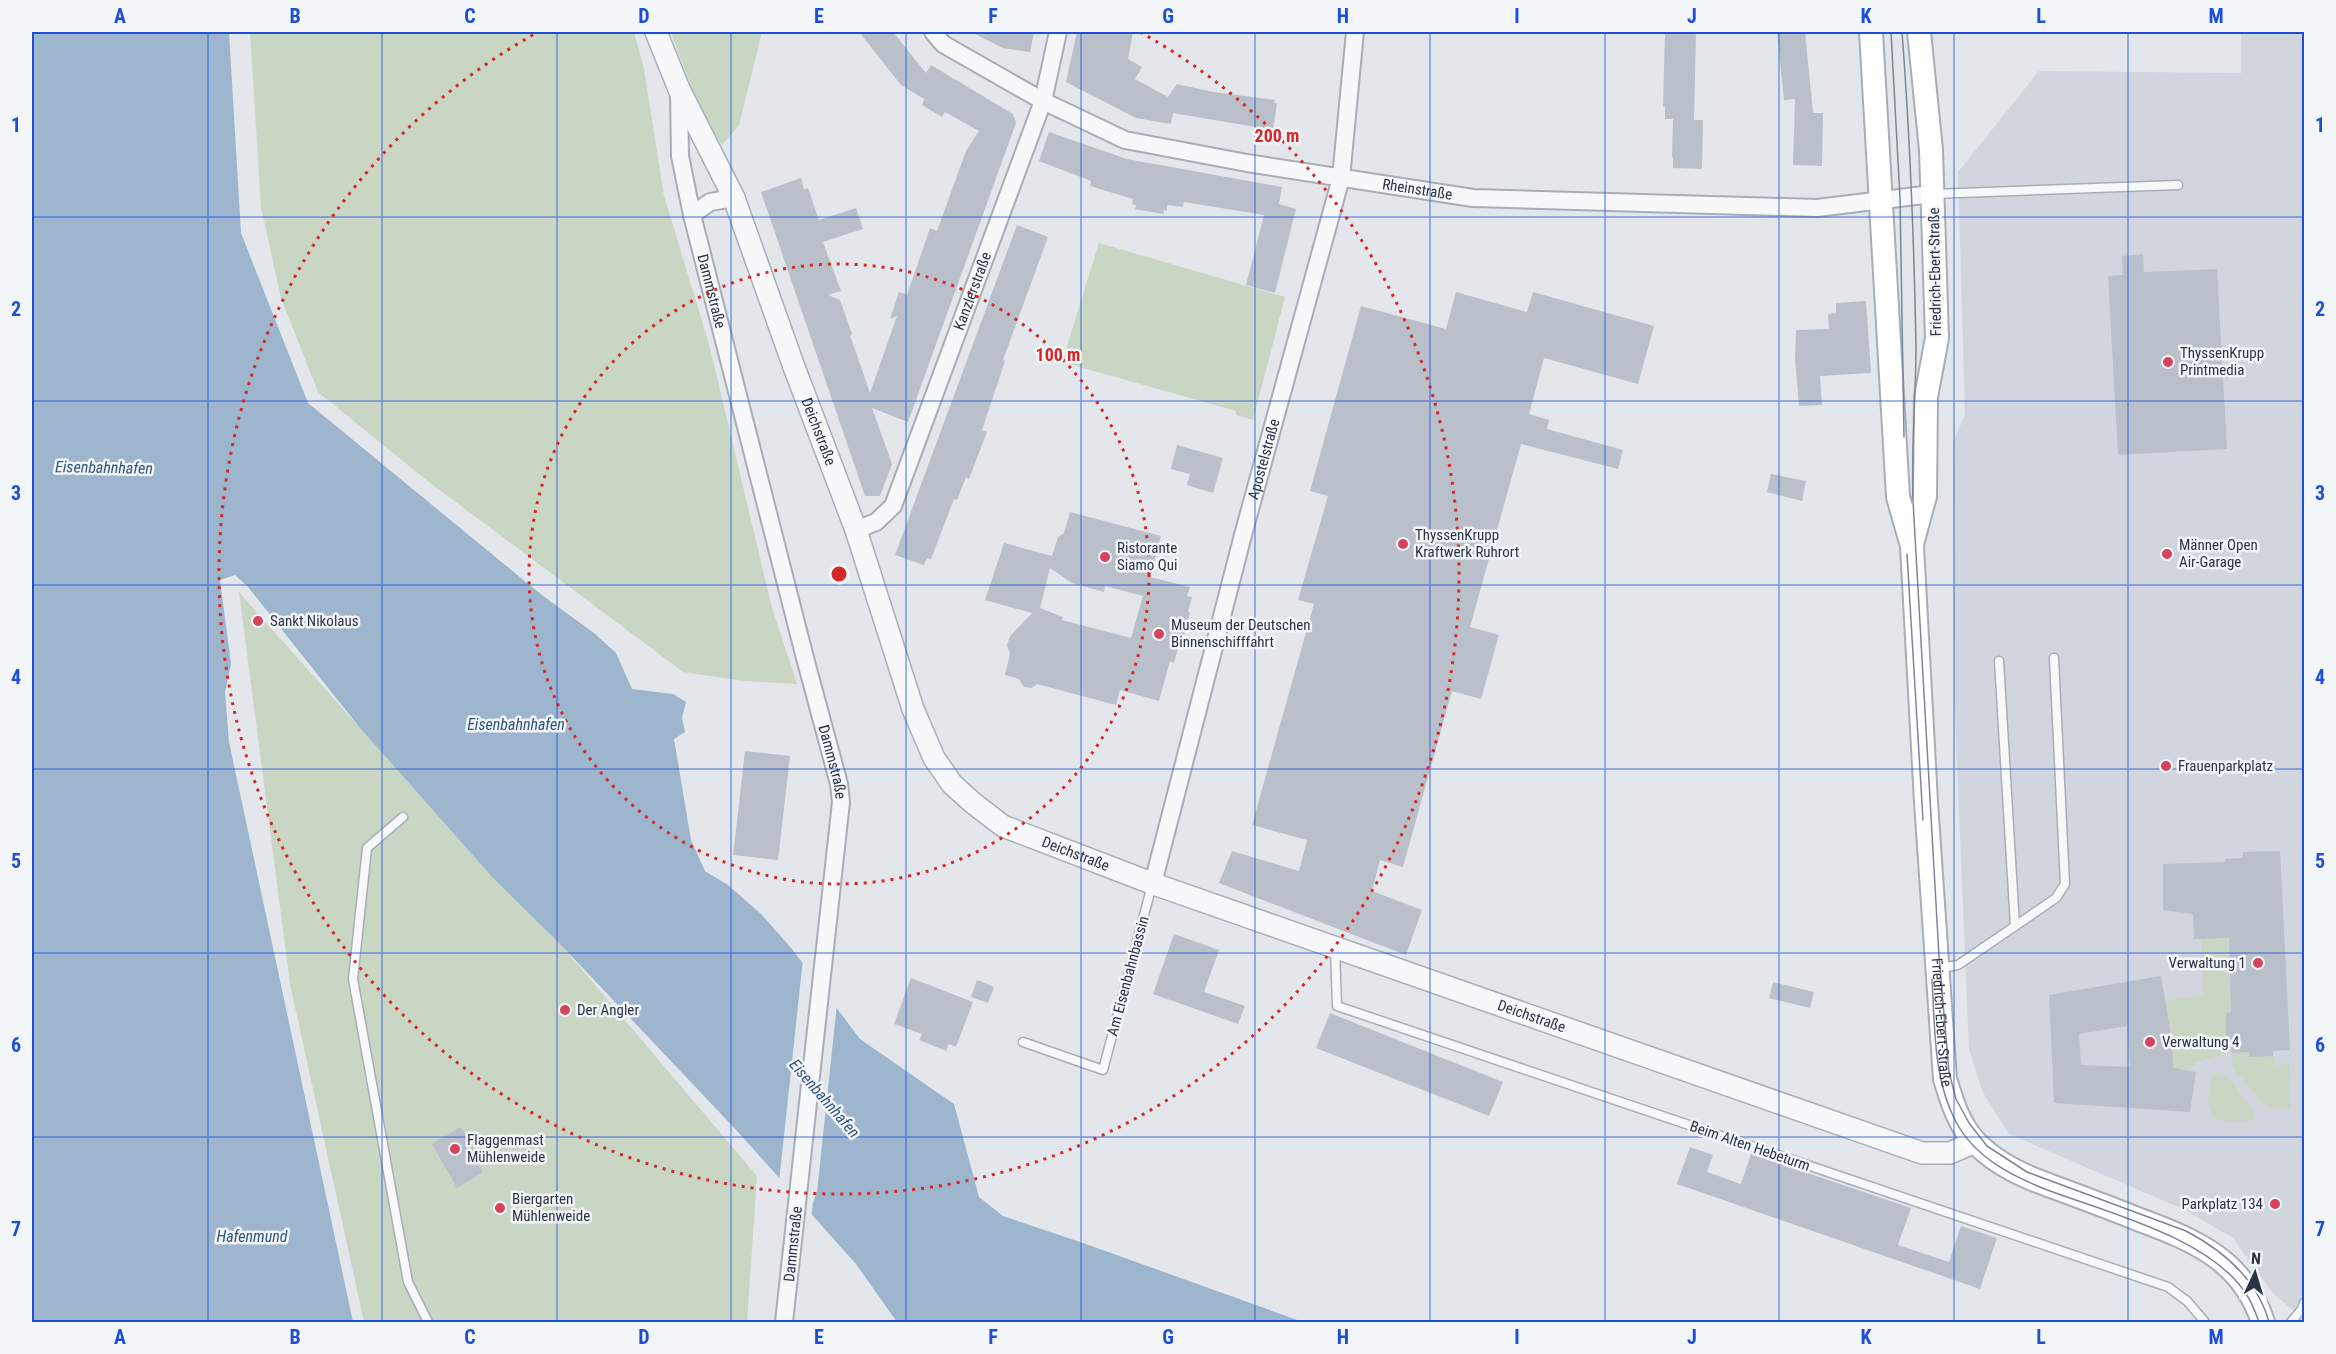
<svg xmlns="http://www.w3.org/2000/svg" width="2336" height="1354" viewBox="0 0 2336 1354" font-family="'Roboto Condensed',sans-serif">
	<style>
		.built { fill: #d1d6de }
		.green { fill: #c9d6c4 }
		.water { fill: #9db5cd }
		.pier { fill: #e3e7ec }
		.building { fill: #bac0ca; fill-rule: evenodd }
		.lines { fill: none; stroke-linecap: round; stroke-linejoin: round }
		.service-casing { stroke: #a8aeb7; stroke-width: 11 }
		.minor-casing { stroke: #a8aeb7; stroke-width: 20 }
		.tertiary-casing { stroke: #a8aeb7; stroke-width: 24 }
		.secondary-casing { stroke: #a8aeb7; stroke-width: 26 }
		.service { stroke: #f6f8fa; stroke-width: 8 }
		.minor { stroke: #f6f8fa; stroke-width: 16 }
		.tertiary { stroke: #f6f8fa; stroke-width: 21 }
		.secondary { stroke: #fff; stroke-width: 22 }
		.tram { stroke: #7c8697; stroke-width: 1.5 }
		.grid { fill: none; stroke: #1d4ed8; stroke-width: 1.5; stroke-opacity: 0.55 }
		.ring { fill: none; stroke: #d62828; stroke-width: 3; stroke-dasharray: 3 6 }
		.poi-dot { fill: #d6435a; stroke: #f3f6f9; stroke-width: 2 }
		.labels { text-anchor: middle; stroke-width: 5; stroke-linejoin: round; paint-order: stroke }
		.street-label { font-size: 15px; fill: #2a3445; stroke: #f3f6f9 }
		.poi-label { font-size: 15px; fill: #2a3445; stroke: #f3f6f9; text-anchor: start }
		.water-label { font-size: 16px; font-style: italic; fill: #31537c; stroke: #f3f6f9 }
		.centre { fill: #d62828; stroke: #f3f6f9; stroke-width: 3 }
		.ring-label { font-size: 18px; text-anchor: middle; font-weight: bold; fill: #d62828; stroke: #f3f6f9; stroke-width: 5; stroke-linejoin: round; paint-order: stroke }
		.neatline { fill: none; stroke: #1d4ed8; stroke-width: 2 }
		.grid-label { font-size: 20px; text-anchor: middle; font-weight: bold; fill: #1d4ed8 }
	</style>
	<rect width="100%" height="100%" fill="#e3e7ec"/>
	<polygon class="built" points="2241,32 2304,32 2304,1320 2272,1292 2233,1238 2185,1210 2009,1134 1982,1091 1969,1049 1954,694 1953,442 1965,415 1958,172 2039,71 2241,73"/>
	<g class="green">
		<polygon points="250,32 634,32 644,69 664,196 709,344 772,608 797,684 744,681 683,672 425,479 318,392 281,298 261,207"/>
		<path d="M671,32H762L739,125L722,145C699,110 685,71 671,32Z"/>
		<polygon points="1099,243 1285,297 1253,420 1236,415 1236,411 1062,362"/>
		<polygon points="239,592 493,878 562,946 757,1176 747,1322 364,1322 290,984"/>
		<polygon points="2227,905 2231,1012 2226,1013 2226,1036 2231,1036 2232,1051 2195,1063 2188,1070 2173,1068 2172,1040 2166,1001 2203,994 2201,939 2213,938"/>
		<polygon points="2249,1052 2249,1057 2273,1056 2274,1065 2289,1064 2291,1108 2275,1109 2263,1104 2233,1068 2232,1053"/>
		<path d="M2221,1072L2230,1079L2254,1112L2256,1117L2254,1119C2228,1126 2203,1124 2209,1091C2210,1084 2210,1079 2215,1073Z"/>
	</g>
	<polygon class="water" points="32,32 229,32 241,233 308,403 543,596 594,633 616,653 632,689 673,694 686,702 682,718 685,732 674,739 691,840 705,871 728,885 761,914 792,949 860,1039 954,1104 979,1197 1003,1216 1086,1244 1303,1322 897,1322 856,1264 739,1133 562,946 493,878 360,728 248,587 235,575 220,580 231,664 225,692 229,742 353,1322 32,1322"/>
	<polygon class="pier" points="803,959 837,1004 817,1192 813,1203 811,1218 779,1182"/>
	<g class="building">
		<polygon points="859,32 893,32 926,73 931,65 1013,114 1016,123 908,422 872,408 892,464 880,496 865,496 761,192 801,178 804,189 808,188 819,220 856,208 863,229 823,242 841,291 828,295 840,300 852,334 850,335 870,393 897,316 890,319 899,292 907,295 930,228 937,231 966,151 979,131 945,112 942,117 922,105 924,99 901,85"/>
		<polygon points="971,32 1034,32 1030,52 1003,48"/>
		<polygon points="1077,32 1133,32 1128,59 1142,67 1135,79 1168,97 1177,84 1213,92 1275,100 1274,103 1277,103 1273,130 1173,113 1171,124 1136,118 1066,82"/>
		<polygon points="1665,32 1696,32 1694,120 1703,120 1702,169 1673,168 1673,157 1672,157 1673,119 1665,119 1665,107 1663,107"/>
		<polygon points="1777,32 1805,32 1813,113 1823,113 1822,166 1793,165 1795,99 1784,100"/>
		<polygon points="1049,132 1127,159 1282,187 1279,204 1296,209 1275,293 1246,285 1264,215 1184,202 1183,207 1167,205 1167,211 1164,210 1163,214 1135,209 1136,205 1132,204 1133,199 1090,186 1091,181 1039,161"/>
		<polygon points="1017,225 1048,237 1003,360 1005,361 982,430 987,432 969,479 966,477 957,500 954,499 931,559 927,558 924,565 895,555"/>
		<polygon points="2143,254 2144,272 2217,269 2227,449 2118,455 2108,276 2123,275 2122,256"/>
		<polygon points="1456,292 1527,312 1533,292 1654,326 1638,384 1544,358 1529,414 1549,420 1547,429 1623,450 1618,469 1521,444 1470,627 1499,635 1481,699 1452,691 1403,867 1380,860 1372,891 1422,910 1406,955 1219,883 1232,851 1299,871 1307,840 1252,825 1314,604 1298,600 1328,496 1310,491 1361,306 1446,329"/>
		<polygon points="1866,301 1871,373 1820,376 1822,405 1799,406 1795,358 1796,330 1829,329 1828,314 1836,313 1836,303"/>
		<polygon points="1177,445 1223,458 1213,493 1187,485 1190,474 1171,469"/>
		<polygon points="1771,474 1806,481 1802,501 1767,492"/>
		<path d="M1070,512L1161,536L1150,577L1190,587L1187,596L1192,597L1188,612H1190L1181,648H1178L1174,663L1170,661L1159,701L1120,690L1116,705L1037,684L1032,688L1024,687L1019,679L1005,675L1010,654L1007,645L1010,636L1032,613L985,600L1004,543L1052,556L1058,537L1064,533ZM1050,568L1072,583L1104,592L1105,586L1143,596L1131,638L1062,620L1063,617L1040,608Z"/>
		<polygon points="745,751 790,756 778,860 733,855"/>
		<polygon points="2280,851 2290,1050 2273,1051 2273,1056 2249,1057 2249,1052 2232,1053 2230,1036 2226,1036 2226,1013 2231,1012 2229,938 2194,939 2193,914 2163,910 2163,864 2225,862 2225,859 2243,858 2243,852"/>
		<polygon points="1174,934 1219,950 1204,992 1245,1006 1238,1024 1153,994"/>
		<path d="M2161,976L2172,1040L2173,1068L2196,1072L2190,1112L2054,1103L2049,995ZM2127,1026L2130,1067L2081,1065L2079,1034Z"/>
		<polygon points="911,978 973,1002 956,1047 949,1044 946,1051 919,1040 922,1034 894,1024"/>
		<polygon points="977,980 994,987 988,1003 971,997"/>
		<polygon points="1773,982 1814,992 1810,1008 1769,998"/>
		<polygon points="1330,1013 1503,1082 1489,1116 1316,1048"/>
		<polygon points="461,1127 477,1154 474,1156 483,1172 457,1188 432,1144"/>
		<polygon points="1690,1147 1713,1155 1707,1172 1741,1184 1751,1154 1911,1208 1898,1245 1949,1262 1961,1226 1997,1238 1980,1289 1677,1184"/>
	</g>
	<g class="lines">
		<defs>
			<g id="service">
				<polyline points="1933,194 2178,185"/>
				<polyline points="1999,661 2015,926"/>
				<polyline points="403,817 367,848 353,979 408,1282 428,1322"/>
				<polyline points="1335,949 1337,1006 2168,1287 2187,1301 2205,1322"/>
				<polyline points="1940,968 1958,965 2056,898 2065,884 2054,658"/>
				<polyline points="1023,1042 1103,1070 1152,885"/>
				<polyline points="2291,1322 2302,1309 2304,1303"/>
			</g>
			<g id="minor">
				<path id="s1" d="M933,32L943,44L1043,101L1125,140L1247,163L1473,198L1817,208L1932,194"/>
				<path id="s2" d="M679,93L680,156L692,215L805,658L839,784L841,802L784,1322"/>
				<polyline points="692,215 710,202 734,198"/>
				<path id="s3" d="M856,530L876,522L893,506L1043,101L1058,32"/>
				<path id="s4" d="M1153,883L1243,535L1341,178L1355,32"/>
			</g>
			<g id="tertiary">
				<path id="s5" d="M656,32L679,89L734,198L794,367L856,530L913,709L934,758L952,784L973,803L1003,826L1154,884L1922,1153H1950L1975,1142"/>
			</g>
			<g id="secondary">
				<path id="s6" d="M1871,32L1898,497L1912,546L1926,802L1945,1079C1952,1102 1959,1125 1976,1143C2000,1167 2028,1178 2059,1189C2086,1199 2113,1209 2140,1220C2197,1241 2243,1261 2263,1322"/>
				<polyline points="1912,544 1925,496 1926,397 1937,338 1931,150 1919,32"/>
			</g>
		</defs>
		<use href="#service" class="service-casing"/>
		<use href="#minor" class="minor-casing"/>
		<use href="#tertiary" class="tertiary-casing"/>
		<use href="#secondary" class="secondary-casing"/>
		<use href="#service" class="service"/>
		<use href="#minor" class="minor"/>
		<use href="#tertiary" class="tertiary"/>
		<use href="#secondary" class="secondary"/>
		<g class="tram">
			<polyline points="1891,32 1900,198 1904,437"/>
			<path d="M1902,32C1910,136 1914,241 1916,346C1916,398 1911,449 1913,501L1939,956L1949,1072L1956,1099L1969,1123L1987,1146L2027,1172L2186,1231C2224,1251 2257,1279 2269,1322"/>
			<polyline points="1907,554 1923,820"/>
			<path d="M1932,979C1935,1027 1933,1079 1956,1122C1976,1159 2014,1177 2050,1191C2110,1213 2215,1240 2248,1297C2253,1305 2256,1314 2259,1322"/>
		</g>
	</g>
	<path class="grid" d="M208,32V1322M382,32V1322M557,32V1322M731,32V1322M906,32V1322M1081,32V1322M1255,32V1322M1430,32V1322M1605,32V1322M1779,32V1322M1954,32V1322M2128,32V1322M32,217H2304M32,401H2304M32,585H2304M32,769H2304M32,953H2304M32,1137H2304"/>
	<g class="ring">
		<circle cx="839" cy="574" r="310"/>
		<path d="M1140 32A620 620 0 1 1 538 32"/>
	</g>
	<g class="poi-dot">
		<circle cx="2168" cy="362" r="6"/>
		<circle cx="1403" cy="544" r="6"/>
		<circle cx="2167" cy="554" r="6"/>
		<circle cx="1105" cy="557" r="6"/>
		<circle cx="258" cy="621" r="6"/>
		<circle cx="1159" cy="634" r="6"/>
		<circle cx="2166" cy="766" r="6"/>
		<circle cx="2258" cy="963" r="6"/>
		<circle cx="565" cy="1010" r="6"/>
		<circle cx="2150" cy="1042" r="6"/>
		<circle cx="455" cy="1149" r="6"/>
		<circle cx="2275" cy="1204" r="6"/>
		<circle cx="500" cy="1208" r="6"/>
	</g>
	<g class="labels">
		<g class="street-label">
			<text dy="5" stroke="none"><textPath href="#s1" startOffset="518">Rheinstraße</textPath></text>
			<text transform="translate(1935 272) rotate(-91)" y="5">Friedrich-Ebert-Straße</text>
			<text dy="5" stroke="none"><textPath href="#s2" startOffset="202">Dammstraße</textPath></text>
			<text dy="5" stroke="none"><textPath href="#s3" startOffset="274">Kanzlerstraße</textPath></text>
			<text dy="5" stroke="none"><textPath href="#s5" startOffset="432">Deichstraße</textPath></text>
			<text dy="5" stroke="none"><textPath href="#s4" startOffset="438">Apostelstraße</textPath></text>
			<text dy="5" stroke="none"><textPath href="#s2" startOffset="688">Dammstraße</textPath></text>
			<text dy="5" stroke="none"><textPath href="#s5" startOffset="954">Deichstraße</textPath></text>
			<text transform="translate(1128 976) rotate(-75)" y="5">Am Eisenbahnbassin</text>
			<text dy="5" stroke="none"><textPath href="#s5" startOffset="1438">Deichstraße</textPath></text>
			<text dy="5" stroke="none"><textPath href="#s6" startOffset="994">Friedrich-Ebert-Straße</textPath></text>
			<text transform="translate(1750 1146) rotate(19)" y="5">Beim Alten Hebeturm</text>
			<text transform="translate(793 1244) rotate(-84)" y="5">Dammstraße</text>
		</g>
		<g class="poi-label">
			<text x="2180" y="358">ThyssenKrupp<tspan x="2180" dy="17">Printmedia</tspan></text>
			<text x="1415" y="540">ThyssenKrupp<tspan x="1415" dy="17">Kraftwerk Ruhrort</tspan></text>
			<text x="2179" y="550">Männer Open<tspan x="2179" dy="17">Air-Garage</tspan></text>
			<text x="1117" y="553">Ristorante<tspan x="1117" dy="17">Siamo Qui</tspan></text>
			<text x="270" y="626">Sankt Nikolaus</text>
			<text x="1171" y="630">Museum der Deutschen<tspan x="1171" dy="17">Binnenschifffahrt</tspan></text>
			<text x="2178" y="771">Frauenparkplatz</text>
			<text x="2246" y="968" text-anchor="end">Verwaltung 1</text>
			<text x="577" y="1015">Der Angler</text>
			<text x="2162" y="1047">Verwaltung 4</text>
			<text x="467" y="1145">Flaggenmast<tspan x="467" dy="17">Mühlenweide</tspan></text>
			<text x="512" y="1204">Biergarten<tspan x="512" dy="17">Mühlenweide</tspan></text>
			<text x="2263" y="1209" text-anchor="end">Parkplatz 134</text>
		</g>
		<g class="water-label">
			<text transform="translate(104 467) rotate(1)" y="6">Eisenbahnhafen</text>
			<text x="516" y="730">Eisenbahnhafen</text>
			<text transform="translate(825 1098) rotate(49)" y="6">Eisenbahnhafen</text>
			<text x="252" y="1242">Hafenmund</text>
		</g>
	</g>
	<circle cx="839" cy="574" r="9" class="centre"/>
	<g class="ring-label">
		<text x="1277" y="142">200 m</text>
		<text x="1058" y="361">100 m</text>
	</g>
	<rect width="2336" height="1354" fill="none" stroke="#f3f6f9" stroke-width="66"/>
	<g transform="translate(2255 1273) rotate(4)" stroke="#f3f6f9" stroke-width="4.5" paint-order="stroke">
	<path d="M0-4.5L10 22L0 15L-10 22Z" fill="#2a3445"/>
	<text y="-9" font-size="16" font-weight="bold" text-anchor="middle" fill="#2a3445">N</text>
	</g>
	<rect x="33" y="33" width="2270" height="1288" class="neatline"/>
	<g class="grid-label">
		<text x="120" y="23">A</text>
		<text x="295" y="23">B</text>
		<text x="470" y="23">C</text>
		<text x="644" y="23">D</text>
		<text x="819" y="23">E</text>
		<text x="993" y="23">F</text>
		<text x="1168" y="23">G</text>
		<text x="1343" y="23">H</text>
		<text x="1517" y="23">I</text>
		<text x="1692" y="23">J</text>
		<text x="1866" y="23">K</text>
		<text x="2041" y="23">L</text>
		<text x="2216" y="23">M</text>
		<text x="16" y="132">1</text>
		<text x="2320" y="132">1</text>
		<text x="16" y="316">2</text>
		<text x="2320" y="316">2</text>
		<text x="16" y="500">3</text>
		<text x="2320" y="500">3</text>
		<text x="16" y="684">4</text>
		<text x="2320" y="684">4</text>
		<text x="16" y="868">5</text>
		<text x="2320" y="868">5</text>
		<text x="16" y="1052">6</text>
		<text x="2320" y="1052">6</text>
		<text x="16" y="1236">7</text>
		<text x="2320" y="1236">7</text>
		<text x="120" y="1344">A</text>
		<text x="295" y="1344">B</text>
		<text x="470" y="1344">C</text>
		<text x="644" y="1344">D</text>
		<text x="819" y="1344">E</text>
		<text x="993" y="1344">F</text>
		<text x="1168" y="1344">G</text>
		<text x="1343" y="1344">H</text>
		<text x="1517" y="1344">I</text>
		<text x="1692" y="1344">J</text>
		<text x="1866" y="1344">K</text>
		<text x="2041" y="1344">L</text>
		<text x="2216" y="1344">M</text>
	</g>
</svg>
